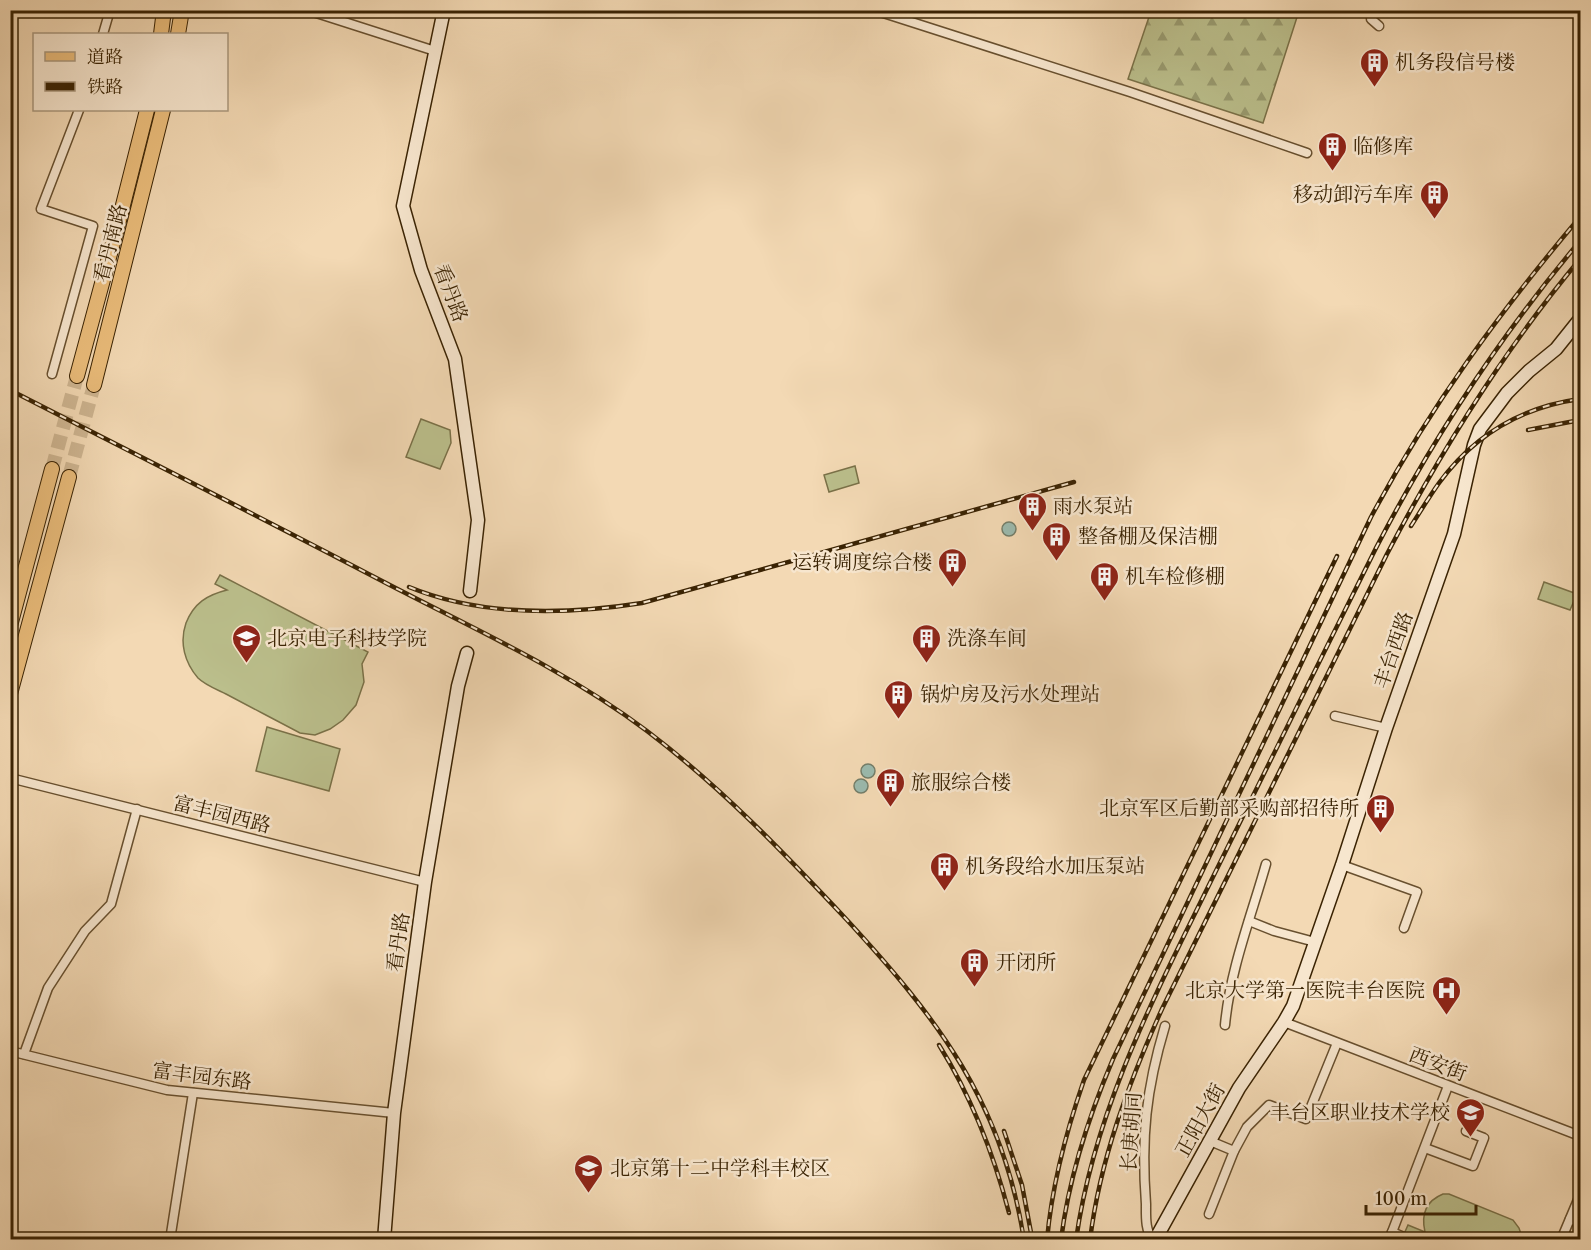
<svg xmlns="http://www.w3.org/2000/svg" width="1591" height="1250" viewBox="0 0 1591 1250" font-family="'Libre Caslon Text','Noto Serif SC',serif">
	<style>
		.forest { fill: url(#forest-firs); stroke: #7a7148; stroke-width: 1.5 }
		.pitch { fill: #bbbf8c; stroke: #7a7148; stroke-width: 1.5 }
		.water { fill: #9bbaae; stroke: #747e6a; stroke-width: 1.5 }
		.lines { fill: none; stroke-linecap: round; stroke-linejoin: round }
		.primary-tunnel { stroke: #ceb591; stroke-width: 14; stroke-dasharray: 14 7; stroke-linecap: butt }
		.street-casing { stroke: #68502f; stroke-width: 11 }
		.secondary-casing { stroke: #3a2303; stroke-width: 15 }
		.primary-casing { stroke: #3a2303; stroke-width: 16 }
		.street { stroke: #f7e6ce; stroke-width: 8 }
		.secondary { stroke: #f7e6ce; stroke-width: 12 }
		.primary { stroke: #eabc7a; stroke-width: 14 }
		.rail-casing { stroke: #3a2303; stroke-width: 4.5 }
		.rail { stroke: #f7e6ce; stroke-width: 2; stroke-dasharray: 7; stroke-linecap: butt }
		.labels { text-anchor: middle; stroke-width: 5; stroke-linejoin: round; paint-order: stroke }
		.poi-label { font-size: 20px; fill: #3a2303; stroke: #f7e6ce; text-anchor: start }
		.street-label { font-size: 20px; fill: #3a2303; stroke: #f7e6ce }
	</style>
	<defs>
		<pattern id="forest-firs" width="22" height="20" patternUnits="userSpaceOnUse" patternTransform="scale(1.5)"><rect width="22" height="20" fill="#bbbf8c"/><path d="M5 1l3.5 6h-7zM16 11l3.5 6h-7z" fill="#999b70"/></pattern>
	</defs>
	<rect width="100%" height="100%" fill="#f3d9b4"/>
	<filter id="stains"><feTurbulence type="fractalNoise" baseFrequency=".00333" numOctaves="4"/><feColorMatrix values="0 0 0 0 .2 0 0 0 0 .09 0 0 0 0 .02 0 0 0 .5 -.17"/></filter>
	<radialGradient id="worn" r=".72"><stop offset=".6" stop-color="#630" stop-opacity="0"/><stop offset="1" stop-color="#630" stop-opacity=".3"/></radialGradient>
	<polygon class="forest" points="1151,11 1299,11 1263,123 1128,79"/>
	<g class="pitch">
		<polygon points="421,419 450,430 451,443 440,469 406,457"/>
		<polygon points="855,466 859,483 829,492 824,475"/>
		<path d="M220,575L368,652L362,664L364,682L356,705L343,720L330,729L315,735L300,733C275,720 251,707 226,694C218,690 205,685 198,678C185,663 179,643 186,623C194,603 207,595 227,590L215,584Z"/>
		<polygon points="1544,582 1577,594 1570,610 1538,599"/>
		<polygon points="267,727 340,749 329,791 256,771"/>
		<path d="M1443,1194H1449L1513,1220L1519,1228L1523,1240H1419L1404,1234L1408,1225L1425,1232C1421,1215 1426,1201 1443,1194Z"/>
	</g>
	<g class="water">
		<circle cx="1009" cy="529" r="7"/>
		<circle cx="868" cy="771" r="7"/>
		<circle cx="861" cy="786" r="7"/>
	</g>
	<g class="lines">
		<g class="primary-tunnel">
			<polyline points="52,469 77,376"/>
			<polyline points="69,477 94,385"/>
		</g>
		<defs>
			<g id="street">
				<polyline points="307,10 435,51"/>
				<polyline points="874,10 1130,92 1307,153"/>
				<polyline points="1372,10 1371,19 1379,26"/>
				<polyline points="103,34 110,10"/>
				<polyline points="52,374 93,226 41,209 79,110"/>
				<polyline points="1335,716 1386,728"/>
				<polyline points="10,778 425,882"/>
				<polyline points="1342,865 1417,892 1404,928"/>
				<polyline points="1249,921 1274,931 1315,942"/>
				<polyline points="1284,1022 1580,1136"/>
				<path d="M1225,1025C1230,970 1251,917 1266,864"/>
				<polyline points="10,1051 167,1090 394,1113"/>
				<polyline points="24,1054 48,988 85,931 111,904 137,809"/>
				<polyline points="1425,1148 1473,1166 1484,1138 1466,1131"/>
				<polyline points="1234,1151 1247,1127 1269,1105 1306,1119 1337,1043"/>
				<polyline points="1209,1214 1234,1151 1210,1141"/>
				<polyline points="1570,1219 1580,1223"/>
				<polyline points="1392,1232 1411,1240"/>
				<polyline points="170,1240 193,1093"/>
				<path d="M1153,1240C1145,1231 1146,1216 1146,1204C1141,1138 1146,1089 1165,1026"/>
				<polyline points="1389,1240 1448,1086"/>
				<polyline points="1561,1240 1580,1195"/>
			</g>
			<g id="secondary">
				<polyline points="444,10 403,206 421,270 455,359 478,520 470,591"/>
				<polyline points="10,647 22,651"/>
				<polyline points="384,1240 394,1113 425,882 458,686 467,653"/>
				<polyline points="1155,1240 1239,1088 1284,1022 1293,1006 1342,865 1386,728 1454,534 1474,445 1480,429 1507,393 1529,371 1556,349 1580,319"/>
			</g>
			<g id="primary">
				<polyline points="161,34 164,10"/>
				<polyline points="178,34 182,10"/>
				<polyline points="77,376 121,213 147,110"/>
				<polyline points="94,385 163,110"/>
				<polyline points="10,626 52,469"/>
				<polyline points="10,694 69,477"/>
			</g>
		</defs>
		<use href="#street" class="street-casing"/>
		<use href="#secondary" class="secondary-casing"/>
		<use href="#primary" class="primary-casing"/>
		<use href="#street" class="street"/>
		<use href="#secondary" class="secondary"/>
		<use href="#primary" class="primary"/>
		<defs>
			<g id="rail">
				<path d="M10,390C135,454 260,517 384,582C474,629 566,670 647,731C721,787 784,853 847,920C938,1019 1003,1103 1024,1240"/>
				<polyline points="1528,430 1580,420"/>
				<path d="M1411,526C1420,512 1429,497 1439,483C1474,435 1522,407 1580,399"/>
				<path d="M409,587C482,617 565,615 642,603L1074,482"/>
				<path d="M939,1045C971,1096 994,1155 1009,1213"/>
				<polyline points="1004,1131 1022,1185 1032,1238"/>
				<path d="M1047,1240C1052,1184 1066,1132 1084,1080L1337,556"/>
				<path d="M1061,1240C1069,1176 1088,1118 1113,1059L1371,517C1431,405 1499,313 1580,217"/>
				<path d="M1076,1240C1094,1112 1153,999 1209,885C1264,773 1320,660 1376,548C1433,438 1500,336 1580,241"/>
				<path d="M1090,1240C1100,1159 1129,1082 1162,1009L1387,554C1442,449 1504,350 1580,259"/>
			</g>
		</defs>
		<use href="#rail" class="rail-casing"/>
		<use href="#rail" class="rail"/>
	</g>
	<defs>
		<symbol id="building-pin" viewBox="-11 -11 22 30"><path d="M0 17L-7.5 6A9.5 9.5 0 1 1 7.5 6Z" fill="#8f2418" stroke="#f7e6ce"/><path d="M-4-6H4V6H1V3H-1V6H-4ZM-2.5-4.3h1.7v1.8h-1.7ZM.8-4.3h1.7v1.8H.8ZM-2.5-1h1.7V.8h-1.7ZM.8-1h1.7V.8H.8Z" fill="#fff"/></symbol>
		<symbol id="university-pin" viewBox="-11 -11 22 30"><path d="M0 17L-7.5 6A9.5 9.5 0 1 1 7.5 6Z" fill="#8f2418" stroke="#f7e6ce"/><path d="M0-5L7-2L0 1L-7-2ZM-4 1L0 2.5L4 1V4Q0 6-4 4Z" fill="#fff"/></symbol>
		<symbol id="hospital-pin" viewBox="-11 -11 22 30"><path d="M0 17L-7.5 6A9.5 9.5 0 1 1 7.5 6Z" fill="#8f2418" stroke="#f7e6ce"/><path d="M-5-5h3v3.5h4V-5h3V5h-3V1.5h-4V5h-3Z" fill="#fff"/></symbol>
		<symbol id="school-pin" viewBox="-11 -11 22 30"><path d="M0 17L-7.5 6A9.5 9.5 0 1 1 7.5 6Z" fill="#8f2418" stroke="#f7e6ce"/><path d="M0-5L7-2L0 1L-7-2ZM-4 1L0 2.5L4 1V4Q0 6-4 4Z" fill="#fff"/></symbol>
	</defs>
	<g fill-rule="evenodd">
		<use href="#building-pin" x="1358" y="46" width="33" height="45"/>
		<use href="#building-pin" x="1316" y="130" width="33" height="45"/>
		<use href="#building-pin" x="1418" y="178" width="33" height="45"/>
		<use href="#building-pin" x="1016" y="490" width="33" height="45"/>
		<use href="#building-pin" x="1040" y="520" width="33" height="45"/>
		<use href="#building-pin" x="936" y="546" width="33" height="45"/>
		<use href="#building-pin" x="1088" y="560" width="33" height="45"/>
		<use href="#university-pin" x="230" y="622" width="33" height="45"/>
		<use href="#building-pin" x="910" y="622" width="33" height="45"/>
		<use href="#building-pin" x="882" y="678" width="33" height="45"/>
		<use href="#building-pin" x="874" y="766" width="33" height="45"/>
		<use href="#building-pin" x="1364" y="792" width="33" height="45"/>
		<use href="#building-pin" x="928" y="850" width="33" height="45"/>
		<use href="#building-pin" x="958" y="946" width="33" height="45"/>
		<use href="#hospital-pin" x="1430" y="974" width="33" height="45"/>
		<use href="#university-pin" x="1454" y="1096" width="33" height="45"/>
		<use href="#school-pin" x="572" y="1152" width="33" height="45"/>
	</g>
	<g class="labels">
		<g class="poi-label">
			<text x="1395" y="69">机务段信号楼</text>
			<text x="1353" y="153">临修库</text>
			<text x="1413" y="201" text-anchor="end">移动卸污车库</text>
			<text x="1053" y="513">雨水泵站</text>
			<text x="1078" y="543">整备棚及保洁棚</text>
			<text x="932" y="569" text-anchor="end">运转调度综合楼</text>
			<text x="1125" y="583">机车检修棚</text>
			<text x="267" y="645">北京电子科技学院</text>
			<text x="947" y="645">洗涤车间</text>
			<text x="920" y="701">锅炉房及污水处理站</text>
			<text x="911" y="789">旅服综合楼</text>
			<text x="1359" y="815" text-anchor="end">北京军区后勤部采购部招待所</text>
			<text x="965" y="873">机务段给水加压泵站</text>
			<text x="996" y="969">开闭所</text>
			<text x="1425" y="997" text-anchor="end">北京大学第一医院丰台医院</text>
			<text x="1450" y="1119" text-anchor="end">丰台区职业技术学校</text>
			<text x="610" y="1175">北京第十二中学科丰校区</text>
		</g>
		<g class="street-label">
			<text transform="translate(110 243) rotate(-76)" y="7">看丹南路</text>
			<text transform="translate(451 293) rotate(69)" y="7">看丹路</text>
			<text transform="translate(1393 650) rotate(-71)" y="7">丰台西路</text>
			<text transform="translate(222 814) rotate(14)" y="7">富丰园西路</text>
			<text transform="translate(398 942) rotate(-82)" y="7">看丹路</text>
			<text transform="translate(1438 1064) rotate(21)" y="7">西安街</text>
			<text transform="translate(202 1076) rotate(7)" y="7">富丰园东路</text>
			<text transform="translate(1200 1120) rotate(-61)" y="7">正阳大街</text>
			<text transform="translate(1131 1132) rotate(-86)" y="7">长庚胡同</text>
		</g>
	</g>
	<rect width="1591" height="1250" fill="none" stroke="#f3d9b4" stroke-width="36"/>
	<rect x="12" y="12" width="1567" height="1226" fill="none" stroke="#3a2303" stroke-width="3"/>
	<rect x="18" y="18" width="1555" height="1214" fill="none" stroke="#3a2303" stroke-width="1.5"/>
	<rect x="33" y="33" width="195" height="78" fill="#f7e6ce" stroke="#ab987d" stroke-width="1.5"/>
	<rect x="45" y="52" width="30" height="9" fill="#eabc7a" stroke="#ab987d" stroke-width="1.5"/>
	<text x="87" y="63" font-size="18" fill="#3a2303">道路</text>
	<rect x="45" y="82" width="30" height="9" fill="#3a2303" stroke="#ab987d" stroke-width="1.5"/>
	<text x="87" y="93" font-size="18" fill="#3a2303">铁路</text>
	<path d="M1366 1205v9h110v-9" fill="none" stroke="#3a2303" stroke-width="3"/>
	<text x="1375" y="1205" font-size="18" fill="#3a2303" stroke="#f7e6ce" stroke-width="4.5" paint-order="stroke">100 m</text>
	<rect width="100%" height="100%" filter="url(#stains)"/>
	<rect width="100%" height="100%" fill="url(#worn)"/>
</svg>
